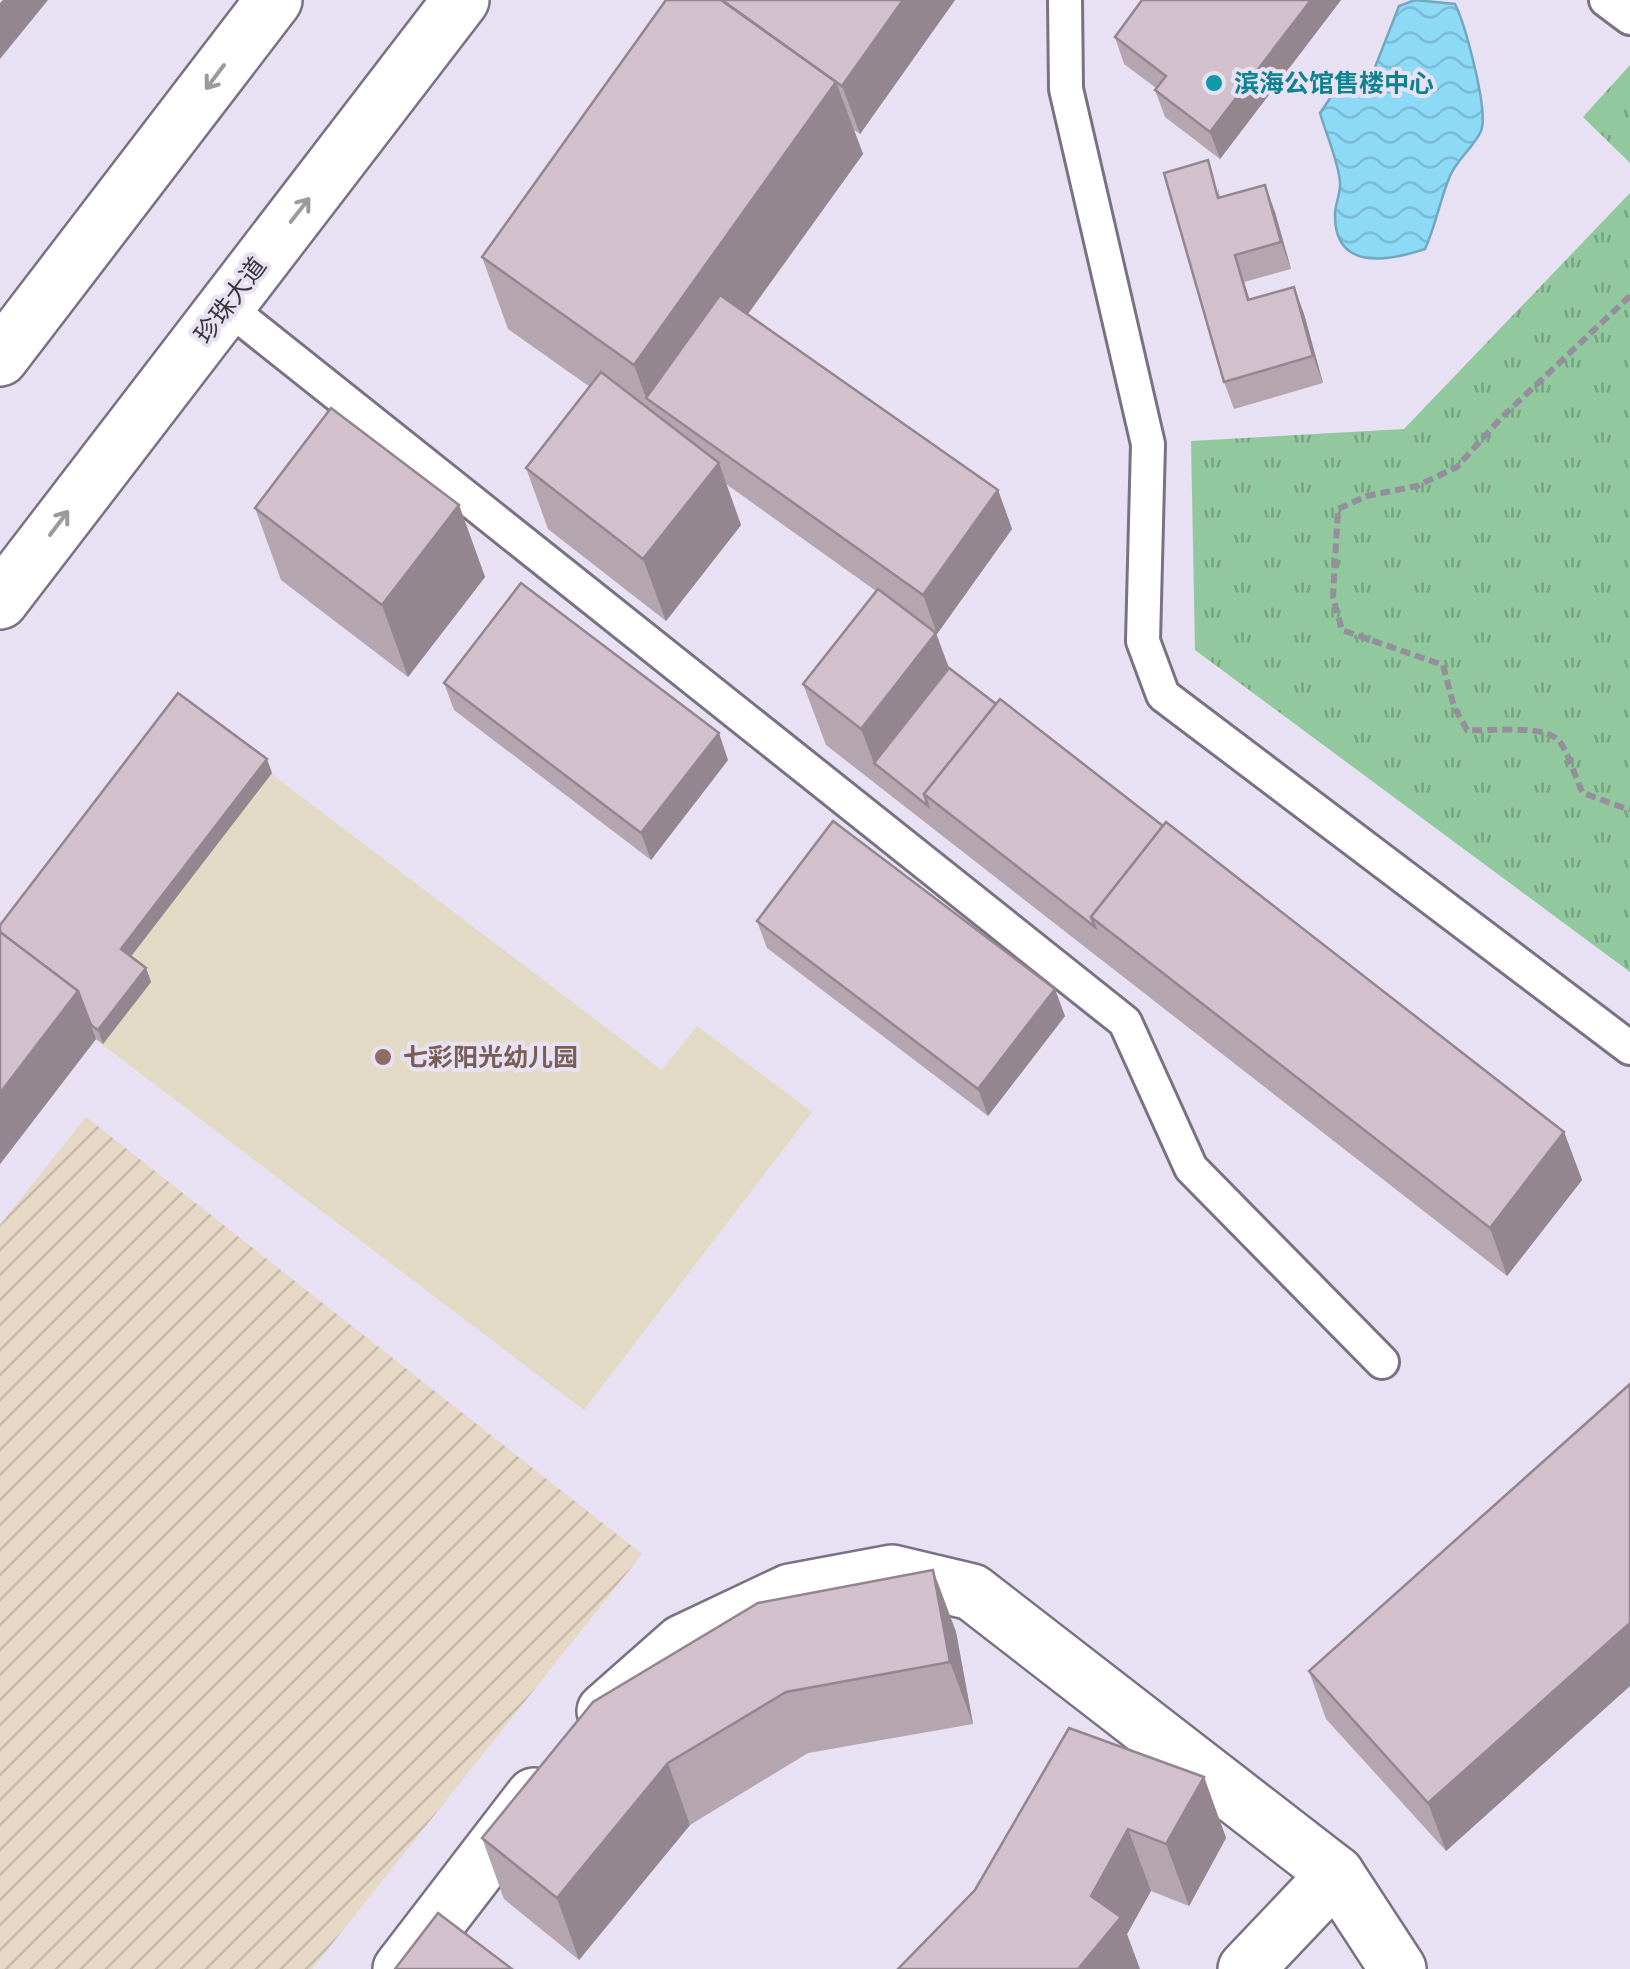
<svg xmlns="http://www.w3.org/2000/svg" width="1630" height="1969" viewBox="0 0 1630 1969" font-family="Quicksand,'Noto Sans SC',sans-serif">
	<style>
		.industrial { fill: url(#industrial-furrows) }
		.education { fill: #e3dac5 }
		.grass { fill: url(#grass-tufts) }
		.water { fill: url(#water-waves); stroke: #72a8be; stroke-width: 2.5 }
		.lines { fill: none; stroke-linecap: round; stroke-linejoin: round }
		.service-casing { stroke: #787282; stroke-width: 38 }
		.minor-casing { stroke: #787282; stroke-width: 60 }
		.primary-casing { stroke: #787282; stroke-width: 60 }
		.path { stroke: #958f9d; stroke-width: 6; stroke-dasharray: 10 5; stroke-linecap: butt }
		.service { stroke: #fff; stroke-width: 32 }
		.minor { stroke: #fff; stroke-width: 55 }
		.primary { stroke: #fff; stroke-width: 55 }
		.wall { fill: #b5a5af }
		.shaded-wall { fill: #93868f }
		.building { fill: #d2c0cc; stroke: #93868f; stroke-width: 2.5 }
		.oneway { stroke: #9b9a9e }
		.culture-dot { fill: #0f9aa8; stroke: #e8e0f3; stroke-width: 4 }
		.education-dot { fill: #8d6e63; stroke: #e8e0f3; stroke-width: 4 }
		.labels { text-anchor: middle; stroke-width: 8; stroke-linejoin: round; paint-order: stroke }
		.culture-label { font-size: 25px; font-weight: bold; fill: #0d838f; stroke: #e8e0f3; text-anchor: start }
		.street-label { font-size: 25px; fill: #37343c; stroke: #e8e0f3 }
		.education-label { font-size: 25px; font-weight: bold; fill: #785e54; stroke: #e8e0f3; text-anchor: start }
	</style>
	<defs>
		<pattern id="industrial-furrows" width="10" height="10" patternUnits="userSpaceOnUse" patternTransform="scale(2.5)"><rect width="10" height="10" fill="#e6d8c5"/><path d="M-1 1l2-2M0 10L10 0M9 11l2-2" fill="none" stroke="#c6baaa"/></pattern>
		<pattern id="grass-tufts" width="24" height="20" patternUnits="userSpaceOnUse" patternTransform="scale(2.5)"><rect width="24" height="20" fill="#92c89d"/><path d="M3 7l-1-3M5 7V3M7 7l1-3M15 17l-1-3M17 17v-4M19 17l1-3" fill="none" stroke="#78a381"/></pattern>
		<pattern id="water-waves" width="16" height="10" patternUnits="userSpaceOnUse" patternTransform="scale(2.5)"><rect width="16" height="10" fill="#8cdaf6"/><path d="M0 5q4-4 8 0t8 0" fill="none" stroke="#79bcd4"/></pattern>
	</defs>
	<rect width="100%" height="100%" fill="#e8e0f3"/>
	<polygon class="industrial" points="86,1117 642,1554 312,1969 0,1969 0,1225"/>
	<polygon class="education" points="183,707 662,1070 697,1026 812,1112 584,1410 0,967 0,946"/>
	<g class="grass">
		<polygon points="1630,65 1630,163 1583,117"/>
		<polygon points="1630,193 1630,972 1195,650 1191,441 1404,429"/>
	</g>
	<path class="water" d="M1415,0L1455,4C1465,24 1489,111 1481,131C1474,147 1457,159 1450,176C1440,199 1436,225 1425,249C1389,261 1334,272 1335,214C1335,204 1341,193 1340,182C1338,160 1326,134 1320,113L1335,91L1372,75L1399,6Z"/>
	<g class="lines">
		<defs>
			<g id="service">
				<polyline points="1065,0 1066,89 1148,444 1143,641 1163,695 1630,1048"/>
				<polyline points="1606,0 1630,18"/>
				<polyline points="226,306 1125,1022 1191,1168 1382,1362"/>
			</g>
			<g id="minor">
				<polyline points="605,1711 682,1643 790,1592 892,1573 972,1592 1336,1874 1398,1969"/>
				<polyline points="401,1969 534,1796"/>
				<polyline points="1246,1969 1336,1874"/>
			</g>
			<g id="primary">
				<polyline points="0,358 274,0"/>
				<polyline points="0,601 461,0"/>
			</g>
		</defs>
		<use href="#service" class="service-casing"/>
		<use href="#minor" class="minor-casing"/>
		<use href="#primary" class="primary-casing"/>
		<path class="path" d="M1630,296L1501,418L1457,467L1417,486L1367,496L1338,509L1333,597L1342,630L1443,665L1454,707L1467,730C1491,732 1545,723 1560,742C1570,756 1575,778 1583,793L1630,810"/>
		<use href="#service" class="service"/>
		<use href="#minor" class="minor"/>
		<use href="#primary" class="primary"/>
	</g>
	<g class="wall">
		<polygon points="666,0 955,0 860,134 854,130 863,154 748,314 998,490 1012,529 937,634 934,632 949,668 1163,826 1564,1132 1582,1180 1507,1276 826,745 803,684 876,591 726,484 741,525 666,621 548,529 526,468 590,387 508,329 482,257"/>
		<polygon points="1341,0 1220,159 1165,117 1155,90 1156,88 1124,64 1115,37"/>
		<polygon points="1218,187 1220,198 1275,212 1291,269 1244,282 1250,300 1294,287 1304,314 1323,383 1234,409 1224,382"/>
		<polygon points="459,505 485,577 408,677 281,580 255,508"/>
		<polygon points="444,683 728,760 651,860 454,710"/>
		<polygon points="272,773 131,956 146,968 151,982 103,1044 96,1039 0,1164 0,925"/>
		<polygon points="757,921 1065,1016 988,1116 767,948"/>
		<polygon points="1630,1384 1630,1686 1446,1851 1326,1719 1309,1671"/>
		<polygon points="933,1570 956,1632 973,1724 808,1753 690,1825 579,1960 504,1899 482,1838"/>
		<polygon points="1204,1777 1226,1838 1189,1906 1151,1891 1127,1934 898,1969"/>
	</g>
	<g class="shaded-wall">
		<polygon points="3,0 48,0 0,59 0,3"/>
		<polygon points="903,0 955,0 860,134 842,86"/>
		<polygon points="1311,0 1341,0 1220,159 1210,132"/>
		<polygon points="836,82 863,154 673,418 646,398 634,365"/>
		<polygon points="1265,185 1275,212 1291,269 1281,242"/>
		<polygon points="1235,255 1244,282 1257,327 1248,300"/>
		<polygon points="1294,287 1304,314 1323,383 1313,356"/>
		<polygon points="719,463 741,525 666,621 643,559"/>
		<polygon points="998,490 1012,529 937,634 923,595"/>
		<polygon points="459,505 485,577 408,677 382,605"/>
		<polygon points="936,633 959,695 874,763 861,729"/>
		<polygon points="719,733 728,760 651,860 641,833"/>
		<polygon points="267,759 272,773 126,963 121,949"/>
		<polygon points="146,968 151,982 103,1044 98,1030"/>
		<polygon points="1055,989 1065,1016 988,1116 978,1089"/>
		<polygon points="78,991 96,1039 0,1164 0,1093"/>
		<polygon points="1564,1132 1582,1180 1507,1276 1490,1228"/>
		<polygon points="933,1570 956,1632 973,1724 950,1662"/>
		<polygon points="1630,1623 1630,1686 1446,1851 1428,1803"/>
		<polygon points="668,1763 690,1825 579,1960 557,1898"/>
		<polygon points="1204,1777 1226,1838 1189,1906 1166,1844"/>
		<polygon points="1128,1829 1151,1891 1127,1934 1140,1969 1078,1969 1091,1896"/>
	</g>
	<g class="building">
		<polygon points="666,0 721,0 836,82 634,365 482,257"/>
		<polygon points="722,0 903,0 842,86"/>
		<polygon points="1142,0 1311,0 1210,132 1155,90 1166,76 1115,37"/>
		<polygon points="1208,160 1218,198 1265,185 1281,242 1235,255 1248,300 1294,287 1313,356 1224,382 1164,173"/>
		<polygon points="720,295 998,490 923,595 646,398"/>
		<polygon points="601,372 719,463 643,559 526,468"/>
		<polygon points="331,408 459,505 382,605 255,508"/>
		<polygon points="521,583 719,733 641,833 444,683"/>
		<polygon points="878,589 936,633 861,729 803,684"/>
		<polygon points="949,668 996,704 924,794 928,806 874,763"/>
		<polygon points="178,693 267,759 121,949 146,968 98,1030 91,1025 78,991 0,932 0,925"/>
		<polygon points="1000,699 1163,826 1091,917 1095,927 924,794"/>
		<polygon points="833,821 1055,989 978,1089 757,921"/>
		<polygon points="1166,822 1564,1132 1490,1228 1091,917"/>
		<polygon points="0,932 78,991 0,1093"/>
		<polygon points="1630,1384 1630,1623 1428,1803 1309,1671"/>
		<polygon points="933,1570 950,1662 786,1692 668,1763 557,1898 482,1838 593,1702 758,1603"/>
		<polygon points="1069,1728 1204,1777 1166,1844 1128,1829 1091,1896 1121,1917 1078,1969 898,1969 975,1890"/>
		<polygon points="438,1913 512,1969 395,1969"/>
	</g>
	<defs><path id="oneway-shaft" d="M-6 0H5M1.5-3L5.5 0L1.5 3" fill="none" stroke-width="1.6" stroke-linecap="round" stroke-linejoin="round" transform="scale(2.5)"/></defs>
	<g class="oneway">
		<use href="#oneway-shaft" transform="translate(215 77) rotate(127)"/>
		<use href="#oneway-shaft" transform="translate(300 210) rotate(-52)"/>
		<use href="#oneway-shaft" transform="translate(59 523) rotate(-53)"/>
	</g>
	<circle class="culture-dot" cx="1214" cy="83" r="10"/>
	<circle class="education-dot" cx="383" cy="1057" r="10"/>
	<g class="labels">
		<g class="culture-label">
			<text x="1234" y="92">滨海公馆售楼中心</text>
		</g>
		<g class="street-label">
			<text transform="translate(230 300) rotate(-53)" y="9">珍珠大道</text>
		</g>
		<g class="education-label">
			<text x="403" y="1066">七彩阳光幼儿园</text>
		</g>
	</g>
</svg>
